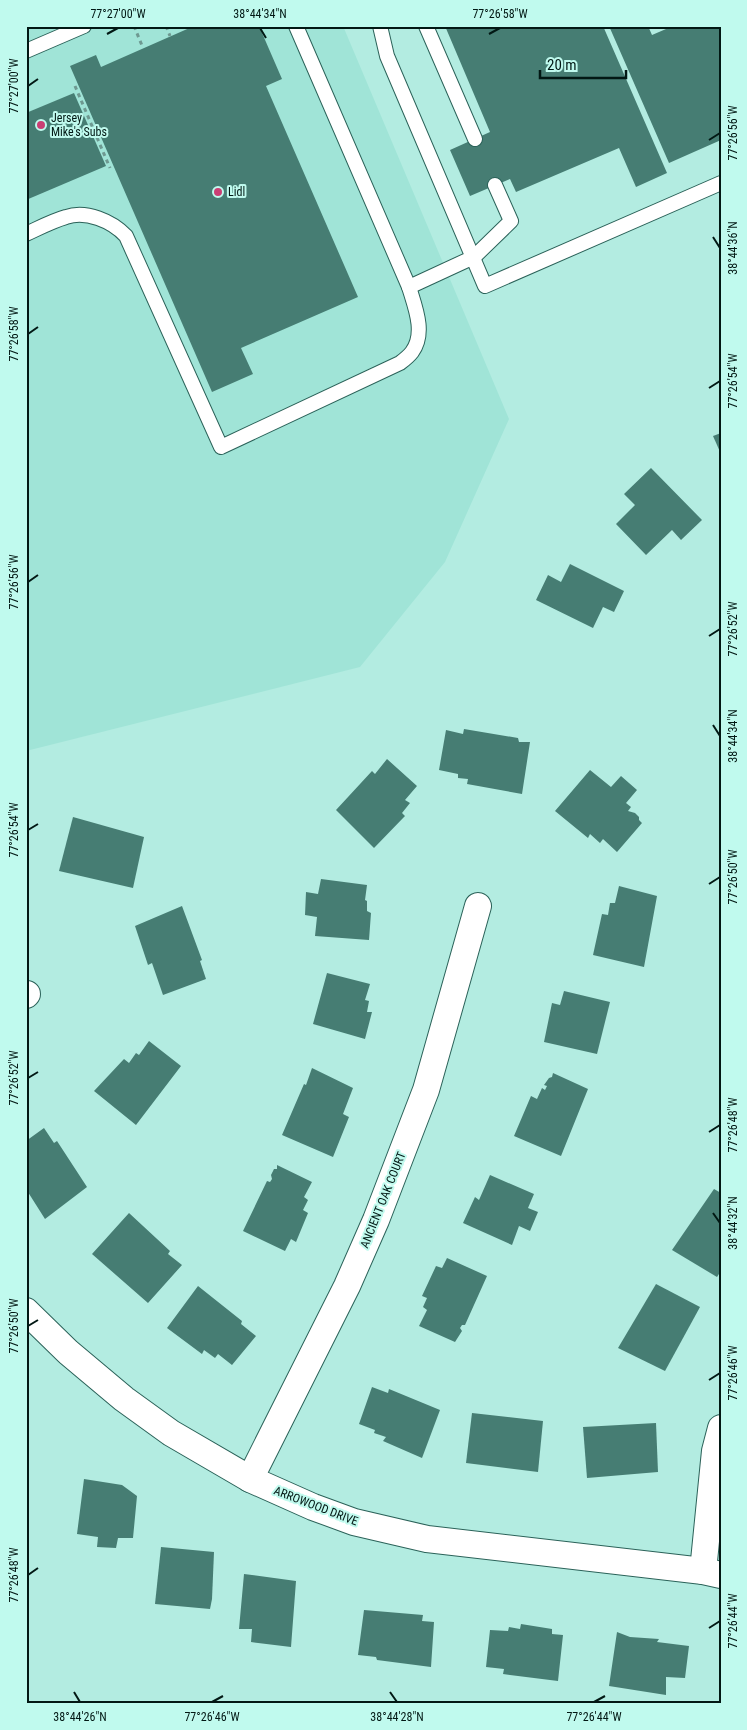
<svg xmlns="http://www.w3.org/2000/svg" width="747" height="1730" viewBox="0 0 747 1730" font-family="'Roboto Condensed',sans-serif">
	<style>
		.built { fill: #a0e4d7 }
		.building { fill: #467d73 }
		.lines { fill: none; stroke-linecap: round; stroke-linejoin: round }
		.lane-casing { stroke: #2b6259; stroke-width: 16 }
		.street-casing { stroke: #2b6259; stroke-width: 28 }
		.path { stroke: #6e9991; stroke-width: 3; stroke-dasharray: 4 4; stroke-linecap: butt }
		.lane { stroke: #fff; stroke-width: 14 }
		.street { stroke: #fff; stroke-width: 26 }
		.ticks { fill: none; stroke: #021814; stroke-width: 2 }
		.poi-dot { fill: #ca3f74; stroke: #c0faee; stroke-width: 2 }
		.labels { text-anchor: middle; stroke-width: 4; stroke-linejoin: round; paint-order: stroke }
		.poi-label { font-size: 12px; fill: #021814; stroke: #c0faee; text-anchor: start }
		.street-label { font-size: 12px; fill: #021814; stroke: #c0faee }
		.neatline { fill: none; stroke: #021814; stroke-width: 2 }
		.ticks-label { font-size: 12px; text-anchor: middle; fill: #021814 }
	</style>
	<rect width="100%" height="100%" fill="#b3ece1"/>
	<polygon class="built" points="26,26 343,26 509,419 445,562 360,667 26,751"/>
	<g class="building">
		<polygon points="194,26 259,26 282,79 266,86 358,297 241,348 253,374 212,392 70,66 96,55 101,67"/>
		<polygon points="445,26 603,26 667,173 636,187 619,148 516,192 510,179 470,196 450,150 490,132"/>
		<polygon points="609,26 648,26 652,35 673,26 721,26 721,140 669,163"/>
		<polygon points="74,93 106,166 26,200 26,113"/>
		<polygon points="721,433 721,454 713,436"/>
		<polygon points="651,468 702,520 681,540 672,530 646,555 616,524 635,505 624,494"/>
		<polygon points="570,564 624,591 614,612 603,607 593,628 536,600 548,575 561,582"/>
		<polygon points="464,729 518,738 519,742 530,742 522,794 467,784 468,779 458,778 458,774 439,770 446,730 463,734"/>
		<polygon points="387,759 417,786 405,800 410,803 402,813 405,816 374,848 336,810 372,771 375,774"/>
		<polygon points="590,770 611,787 621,776 637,790 626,803 631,807 628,811 635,813 639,817 639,820 642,823 617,852 603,839 600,843 590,834 588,838 555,811"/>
		<polygon points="73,817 144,837 133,888 59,871"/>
		<polygon points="321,879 367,885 365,900 367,901 367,911 371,913 369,940 315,936 317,917 305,915 306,892 318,894"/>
		<polygon points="619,886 657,896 644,967 593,955 602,914 608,915 610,903 615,903"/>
		<polygon points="182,906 202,960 200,961 206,979 163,995 152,963 148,965 135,926"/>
		<polygon points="327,973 370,984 365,1000 369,1001 367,1012 372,1012 365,1039 313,1024"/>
		<polygon points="564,991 610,1002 597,1054 544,1042 552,1003 560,1005"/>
		<polygon points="149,1041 181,1066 136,1125 94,1091 124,1059 129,1063 136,1053 139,1055"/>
		<polygon points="312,1068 353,1088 343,1114 349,1117 333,1157 282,1135 304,1084 306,1085"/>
		<polygon points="553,1073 588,1089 561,1156 514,1136 531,1096 537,1099 542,1088 545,1090 547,1086 544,1085 549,1078 552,1077"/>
		<polygon points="44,1128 54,1143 57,1141 87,1187 45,1219 26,1189 26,1141"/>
		<polygon points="277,1165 312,1182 304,1197 308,1200 303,1210 308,1213 296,1242 291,1239 285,1251 243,1231 267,1181 270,1182 272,1179 271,1175 274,1169 277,1169"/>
		<polygon points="490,1175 534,1194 528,1208 538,1212 530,1231 519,1226 512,1245 463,1223 475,1197 479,1200"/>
		<polygon points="714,1189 721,1193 721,1271 717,1277 672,1250"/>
		<polygon points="129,1213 170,1251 168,1254 182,1265 148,1303 92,1254"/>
		<polygon points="447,1258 487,1276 465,1325 462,1325 460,1328 462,1331 455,1342 419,1326 427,1310 423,1307 427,1298 422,1296 436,1266 442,1268"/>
		<polygon points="656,1284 700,1307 665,1371 618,1348"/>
		<polygon points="198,1286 242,1321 241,1324 256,1336 232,1365 218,1354 215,1358 204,1350 202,1354 167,1328"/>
		<polygon points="372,1387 388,1393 389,1389 440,1410 422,1458 383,1441 386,1437 374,1433 375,1430 359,1424"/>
		<polygon points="472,1413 543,1421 538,1472 466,1463"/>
		<polygon points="656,1423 658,1472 587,1478 583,1427"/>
		<polygon points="84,1479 122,1485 137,1496 133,1538 118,1538 116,1548 97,1547 98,1537 77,1534"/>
		<polygon points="161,1547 214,1552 212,1599 210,1609 155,1604"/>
		<polygon points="244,1574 296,1581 291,1647 251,1642 252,1629 239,1629"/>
		<polygon points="364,1610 423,1615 422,1621 434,1622 431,1667 377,1660 376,1657 358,1655"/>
		<polygon points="521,1624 552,1629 552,1634 563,1635 558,1681 503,1674 504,1669 486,1667 490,1630 508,1631 509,1627 520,1629"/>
		<polygon points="617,1632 630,1637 659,1639 657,1642 689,1646 685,1678 666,1677 666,1695 609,1686"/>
	</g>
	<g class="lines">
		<defs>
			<g id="lane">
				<polyline points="380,26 387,56 485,286 721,183"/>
				<polyline points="426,26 475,139"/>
				<polyline points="26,51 84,26"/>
				<path d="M26,234C39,228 52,221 66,217C86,210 112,221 126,236L221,447L400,363C404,360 409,356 412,352C426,333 415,307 409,287L296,26"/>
				<polyline points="409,287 474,257 511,221 495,185"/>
			</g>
			<g id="street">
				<polyline points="26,995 27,994"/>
				<polyline points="26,1311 68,1352 124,1399 171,1433 250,1479 313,1507 354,1522 427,1539 703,1571 721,1575"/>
				<polyline points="250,1479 347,1286 376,1220 426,1090 478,906"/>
				<polyline points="703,1571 715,1451 721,1428"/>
			</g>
		</defs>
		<use href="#lane" class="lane-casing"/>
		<use href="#street" class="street-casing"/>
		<g class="path">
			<polyline points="134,26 143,48"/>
			<polyline points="166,26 170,36"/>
			<polyline points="75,86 110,168"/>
		</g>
		<use href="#lane" class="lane"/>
		<use href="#street" class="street"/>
	</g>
	<path class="ticks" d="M260,28L266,38M107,34L118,28M489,34L500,28M28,86L38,79M709,140L720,133M713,237L720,248M28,334L38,327M709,388L720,381M28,582L38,575M709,636L720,629M713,725L720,736M28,830L38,824M709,884L720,877M28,1078L38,1072M709,1132L720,1125M713,1213L720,1223M28,1326L38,1320M709,1380L720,1373M28,1575L38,1568M709,1628L720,1621M74,1692L80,1702M390,1692L397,1702M212,1702L223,1696M594,1702L605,1696"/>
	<g class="poi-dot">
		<circle cx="41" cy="125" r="5"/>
		<circle cx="218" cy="192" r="5"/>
	</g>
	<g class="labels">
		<g class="poi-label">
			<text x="51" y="122">Jersey<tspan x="51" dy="14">Mike's Subs</tspan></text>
			<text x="228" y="196">Lidl</text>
		</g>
		<g class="street-label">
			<text transform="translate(383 1200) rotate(-68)" y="4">ANCIENT OAK COURT</text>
			<text transform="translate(316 1506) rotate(21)" y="4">ARROWOOD DRIVE</text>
		</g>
	</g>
	<rect width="747" height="1730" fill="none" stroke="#c0faee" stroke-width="55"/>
	<path d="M540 70v8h86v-8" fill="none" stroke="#021814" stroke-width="2.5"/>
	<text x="547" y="70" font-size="15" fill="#021814" stroke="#c0faee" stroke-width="4" paint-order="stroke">20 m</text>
	<rect x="28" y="28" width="692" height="1674" class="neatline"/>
	<g class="ticks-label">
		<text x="118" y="18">77°27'00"W</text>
		<text x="260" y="18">38°44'34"N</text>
		<text x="500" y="18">77°26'58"W</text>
		<text transform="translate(14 86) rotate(-90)" y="4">77°27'00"W</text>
		<text transform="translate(733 133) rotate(-90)" y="4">77°26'56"W</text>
		<text transform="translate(733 248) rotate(-90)" y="4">38°44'36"N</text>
		<text transform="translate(14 334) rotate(-90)" y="4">77°26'58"W</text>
		<text transform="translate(733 381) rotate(-90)" y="4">77°26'54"W</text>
		<text transform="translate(14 582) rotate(-90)" y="4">77°26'56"W</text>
		<text transform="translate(733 629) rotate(-90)" y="4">77°26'52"W</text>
		<text transform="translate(733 736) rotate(-90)" y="4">38°44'34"N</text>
		<text transform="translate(14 830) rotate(-90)" y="4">77°26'54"W</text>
		<text transform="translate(733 877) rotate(-90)" y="4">77°26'50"W</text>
		<text transform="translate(14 1078) rotate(-90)" y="4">77°26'52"W</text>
		<text transform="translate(733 1125) rotate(-90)" y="4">77°26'48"W</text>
		<text transform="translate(733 1223) rotate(-90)" y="4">38°44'32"N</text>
		<text transform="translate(14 1326) rotate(-90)" y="4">77°26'50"W</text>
		<text transform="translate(733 1373) rotate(-90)" y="4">77°26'46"W</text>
		<text transform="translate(14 1575) rotate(-90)" y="4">77°26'48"W</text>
		<text transform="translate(733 1621) rotate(-90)" y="4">77°26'44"W</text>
		<text x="80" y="1721">38°44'26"N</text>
		<text x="212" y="1721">77°26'46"W</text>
		<text x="397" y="1721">38°44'28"N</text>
		<text x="594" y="1721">77°26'44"W</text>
	</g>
</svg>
